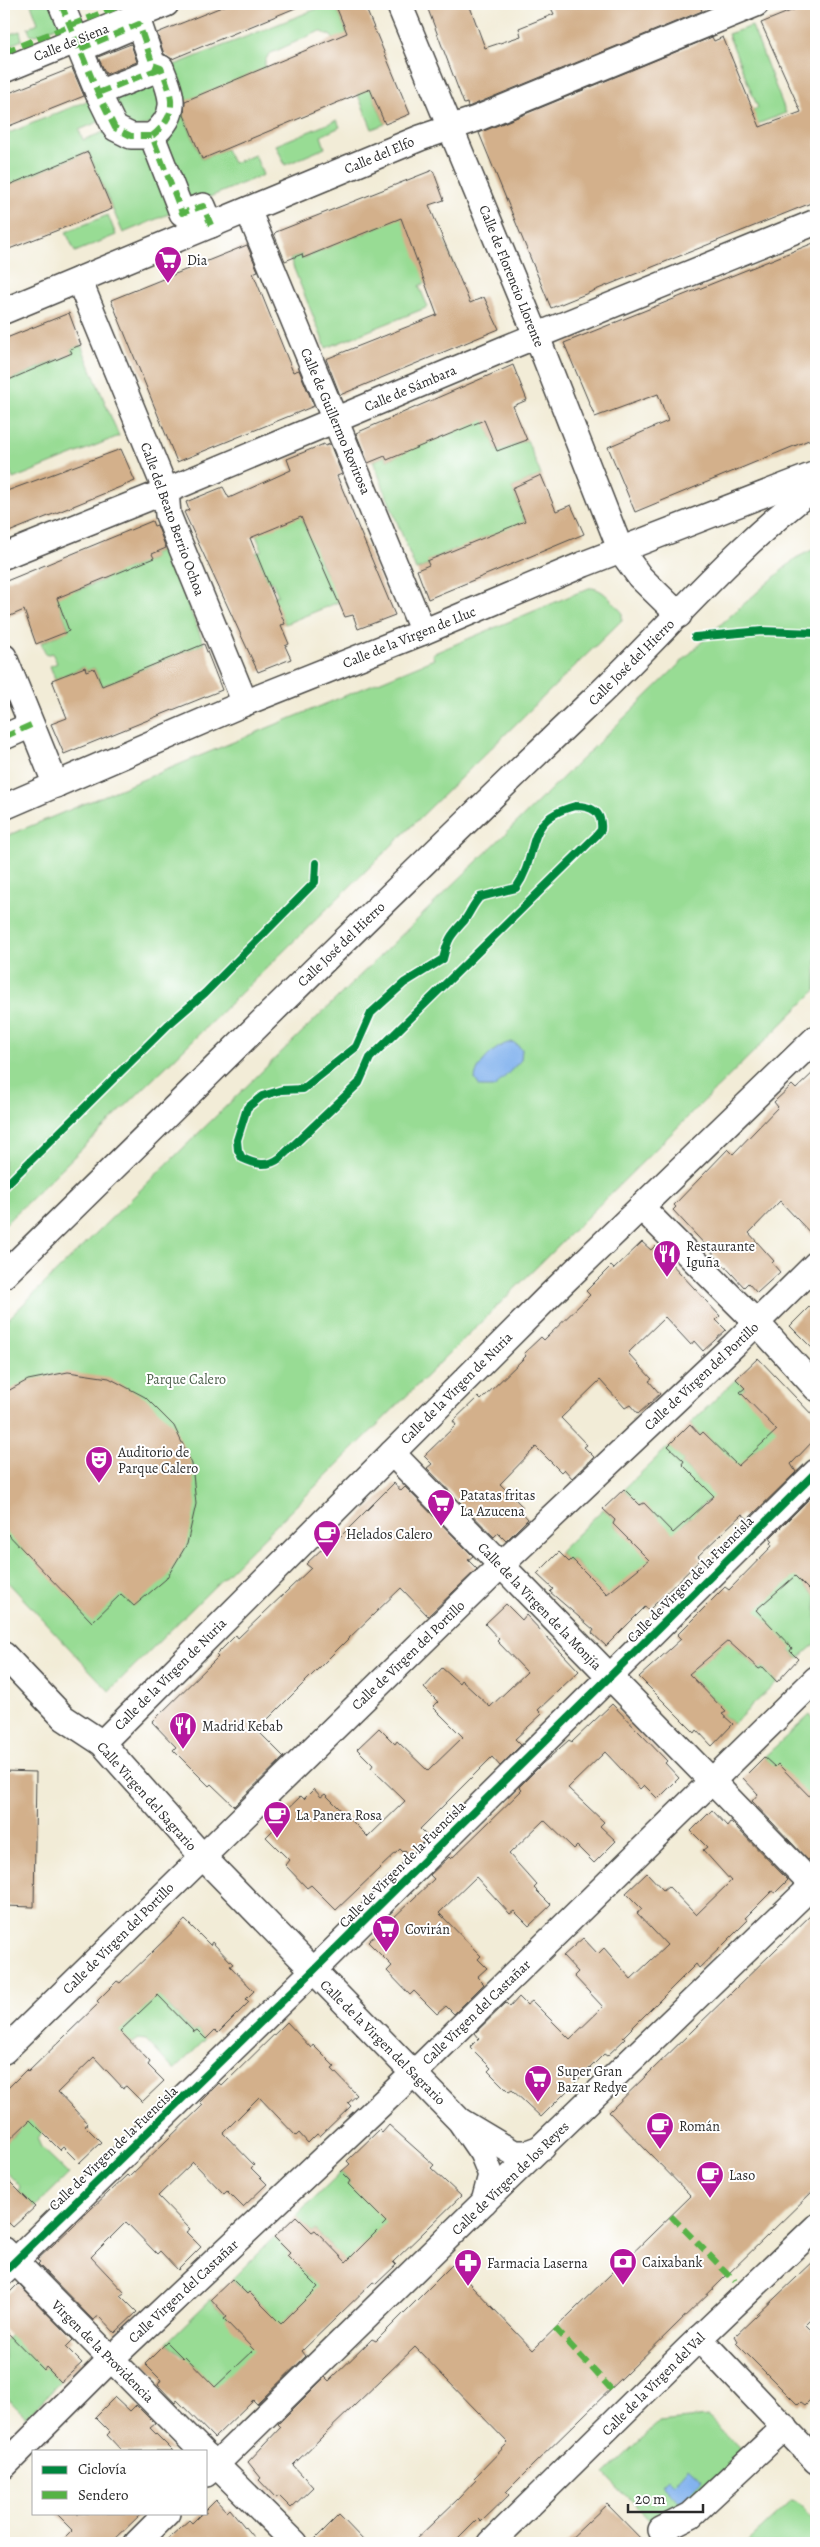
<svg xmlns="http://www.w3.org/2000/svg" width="820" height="2547" viewBox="0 0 820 2547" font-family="Alegreya,serif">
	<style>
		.green { fill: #98dc94; stroke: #628460 }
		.water { fill: #83b3ee; stroke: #576f8c }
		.building { fill: #d3b08b }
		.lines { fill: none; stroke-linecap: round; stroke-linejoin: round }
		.minor-casing { stroke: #494845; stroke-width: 28 }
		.minor { stroke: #fff; stroke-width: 25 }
		.quiet { stroke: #56b246; stroke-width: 6; stroke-dasharray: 12 6; stroke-linecap: butt }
		.cycleway-casing { stroke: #fff; stroke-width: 11 }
		.cycleway { stroke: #00873e; stroke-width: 8 }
		.labels { text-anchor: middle; stroke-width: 4; stroke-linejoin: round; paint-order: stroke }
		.street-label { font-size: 14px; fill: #2b2b2b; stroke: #fff }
		.poi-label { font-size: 14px; fill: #2b2b2b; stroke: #fff; text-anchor: start }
		.park-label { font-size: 14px; fill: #4c604a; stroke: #fff }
	</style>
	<rect width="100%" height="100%" fill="#fff"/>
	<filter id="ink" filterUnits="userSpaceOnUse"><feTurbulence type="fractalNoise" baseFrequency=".02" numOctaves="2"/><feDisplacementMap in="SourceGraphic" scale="10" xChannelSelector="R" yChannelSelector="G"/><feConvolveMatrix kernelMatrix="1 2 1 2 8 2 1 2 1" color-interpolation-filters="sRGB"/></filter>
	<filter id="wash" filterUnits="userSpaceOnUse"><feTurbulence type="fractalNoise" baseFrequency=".0096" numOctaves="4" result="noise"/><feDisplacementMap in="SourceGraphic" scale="20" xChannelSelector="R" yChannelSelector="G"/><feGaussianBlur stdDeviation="1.12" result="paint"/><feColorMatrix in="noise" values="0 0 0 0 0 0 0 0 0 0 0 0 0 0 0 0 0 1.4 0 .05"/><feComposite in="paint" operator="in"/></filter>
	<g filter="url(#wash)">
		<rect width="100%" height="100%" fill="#f2ecd7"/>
		<g class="green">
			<polygon points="31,4 55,4 61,25 36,35 30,34 28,28 38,23"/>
			<polygon points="329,4 335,4 385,124 372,129 336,42 331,36 320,31 269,54 265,61 265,68 179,104 202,159 226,149 233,163 255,155 263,175 190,205 162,135 167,68"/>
			<polygon points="4,17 10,34 20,31 22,40 4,48"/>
			<polygon points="752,26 786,113 703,145 698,133 758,108 728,34"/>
			<polygon points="154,73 163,120 129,130 106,93"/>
			<polygon points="94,98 103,120 79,130 83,140 109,130 143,143 171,213 123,233 88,152 4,187 4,135"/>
			<polygon points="337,120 340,127 321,136 325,148 285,165 276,145"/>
			<polygon points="400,214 414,250 443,239 455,267 419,286 428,307 326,348 290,259 302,254 304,258 332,246 354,233 356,237 383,225"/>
			<polygon points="108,215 116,235 75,252 66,232"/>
			<polygon points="81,345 119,436 13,479 6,461 4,462 4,382 72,354 70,349"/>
			<polygon points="483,416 497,451 527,440 541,475 512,488 526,524 480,539 481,543 457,553 455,549 428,561 429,565 416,570 373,461 385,456 387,460"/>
			<polygon points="300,513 307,531 313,529 320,561 326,574 330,573 341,601 285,624 273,597 278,595 272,581 268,582 256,553 262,550 256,535"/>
			<polygon points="816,548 816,990 109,1691 4,1578 4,1323 711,633 796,558"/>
			<polygon points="165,549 204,644 102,686 94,668 86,671 84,667 55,679 50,666 57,663 52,653 46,655 41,643 69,630 55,595 74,587 76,591 103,580 102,575 127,569 154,558 152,554"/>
			<path d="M589,588C603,587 613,603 622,612V620L4,1225V837L434,659L432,654Z"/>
			<polygon points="736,1379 745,1388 741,1392 785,1426 754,1451 738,1474 704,1433 700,1435 690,1424"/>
			<polygon points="669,1446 684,1461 682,1464 699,1481 719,1495 712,1502 708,1500 700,1507 703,1511 695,1520 690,1517 683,1524 674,1540 624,1489"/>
			<polygon points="603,1509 615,1520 613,1524 652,1559 609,1603 602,1589 572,1559 569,1562 559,1552"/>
			<polygon points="795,1568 801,1582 816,1597 816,1643 798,1659 751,1610 758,1603 761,1605"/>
			<polygon points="728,1632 740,1652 759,1669 763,1667 777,1682 733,1724 722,1714 725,1711 698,1683 685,1674 716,1652"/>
			<polygon points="810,1715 816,1721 816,1805 814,1807 764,1757"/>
			<polygon points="158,1989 171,2009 194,2032 197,2030 206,2039 174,2070 146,2040 138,2039 132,2043 114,2031 145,2007"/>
			<polygon points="30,2114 44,2130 37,2138 41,2147 69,2174 35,2207 19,2191 21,2187 4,2170 4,2144 16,2134"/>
			<polygon points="341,2172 350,2182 348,2184 390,2222 360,2248 362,2250 345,2267 333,2248 315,2230 312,2232 296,2216"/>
			<polygon points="274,2237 290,2253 288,2256 306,2275 324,2287 297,2313 295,2310 287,2318 281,2329 266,2313 268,2311 250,2292 247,2294 232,2279"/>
			<path d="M211,2299L227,2317L225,2319L260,2350C241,2363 228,2374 216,2393L195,2371L197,2368L167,2342Z"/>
			<polygon points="13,2333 44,2369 46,2367 61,2382 26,2417 4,2395 4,2342"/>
			<polygon points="708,2417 744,2452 686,2508 656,2527 605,2474 659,2422"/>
			<polygon points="791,2501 797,2502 813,2519 816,2516 816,2543 746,2543"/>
		</g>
		<g class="water">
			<path d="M513,1042L522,1049L521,1060L495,1087H480L475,1079C476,1064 498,1043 513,1042Z"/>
			<polygon points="688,2467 702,2480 681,2503 661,2484 667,2478 673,2484"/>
		</g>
		<g id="blocks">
			<g class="building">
				<polygon points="229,4 305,4 172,59 164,54 157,33"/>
				<polygon points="335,4 364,4 410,114 385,124 370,89 202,159 184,115 185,101 347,33"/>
				<polygon points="426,4 469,4 485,48 521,36 519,28 554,14 549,4 699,4 702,11 468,107 467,103 464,104"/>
				<polygon points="808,4 816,4 816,201 551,308 479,133 712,37 714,41 723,37 760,127 801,112 761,23"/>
				<polygon points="131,44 137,62 106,74 98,57"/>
				<polygon points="72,68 84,96 4,128 4,95"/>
				<polygon points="88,152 112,209 4,251 4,187"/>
				<polygon points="433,170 444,200 429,205 443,239 470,303 484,297 499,329 340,395 326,359 437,315 401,218 303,258 302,254 285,261 274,234 276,232"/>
				<polygon points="816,242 816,437 635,512 608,447 668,421 658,394 595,417 564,343"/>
				<polygon points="247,245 258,271 253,273 293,372 299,370 314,406 177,462 111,300"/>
				<polygon points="69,313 81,345 70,349 72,353 4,382 4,339"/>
				<polygon points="513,365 527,400 513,406 527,440 497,451 484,420 387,460 385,456 368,463 356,433"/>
				<polygon points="324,444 325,446 330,444 342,474 337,476 395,615 358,629 353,615 345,617 301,517 250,538 285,624 281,625 289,644 285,646 291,659 258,672 184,512 189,510 186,502 223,487 229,498 291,470 287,459"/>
				<polygon points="121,449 135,481 4,534 4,492"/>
				<polygon points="541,475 556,511 571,505 584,534 428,599 417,570 429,565 427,561 525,521 512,488"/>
				<polygon points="152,521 154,526 157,525 166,548 152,554 154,558 57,598 69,631 36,644 24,610 8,617 4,606 4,582"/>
				<polygon points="204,644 222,690 64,754 51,724 67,718 52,680 85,667 86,671 94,668 102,686"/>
				<polygon points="816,1070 816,1239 780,1201 749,1233 774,1261 772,1263 780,1272 757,1293 748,1283 744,1287 673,1210 676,1207 674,1205 728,1149 733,1154 778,1107 774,1102 792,1085 796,1089"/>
				<polygon points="642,1242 651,1250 655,1246 720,1316 716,1320 726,1330 703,1351 694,1341 691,1345 665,1317 628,1353 652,1379 649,1381 660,1394 638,1414 630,1405 625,1408 600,1380 561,1418 587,1445 584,1447 594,1457 572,1478 564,1469 561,1472 536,1447 500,1484 523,1507 520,1510 528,1519 506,1541 498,1533 494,1537 427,1468 432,1464 424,1456 456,1425 453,1421 478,1397 481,1400 526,1356 524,1353 541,1337 544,1340 590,1295 586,1291 611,1266 614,1269"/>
				<polygon points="816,1300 816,1352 790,1326"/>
				<polygon points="758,1358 816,1419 816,1438 791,1464 796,1472 748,1519 742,1514 698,1556 701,1559 649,1610 645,1607 606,1646 592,1633 594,1630 550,1592 553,1589 537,1574 559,1552 569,1562 572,1559 607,1594 649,1560 613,1524 615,1520 603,1509 624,1489 640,1505 644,1503 673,1533 714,1496 682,1464 684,1461 668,1446 690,1424 700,1435 703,1432 738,1466 777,1430 740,1392 745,1388 736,1379"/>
				<polygon points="68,1372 109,1378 145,1397 174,1426 192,1464 196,1504 187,1544 166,1579 134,1606 121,1594 92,1622 4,1530 4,1393 28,1380"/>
				<polygon points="394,1483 401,1491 405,1487 473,1556 468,1560 477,1569 428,1616 401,1588 347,1640 257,1730 284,1757 234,1806 211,1784 209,1786 173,1750 176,1747 152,1722 218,1657 216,1655 236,1635 238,1638 311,1568 306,1564 325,1546 328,1549"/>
				<polygon points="810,1498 816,1508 816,1597 795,1576 756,1610 792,1648 790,1651 798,1659 777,1682 763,1667 759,1669 728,1641 689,1674 726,1712 722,1714 733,1724 712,1746 697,1730 695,1733 639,1677 681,1639 677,1635 725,1587 729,1590 772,1546 770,1543 772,1541 770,1538"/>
				<polygon points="506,1604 522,1620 526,1615 579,1671 538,1710 542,1714 515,1739 521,1745 500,1766 492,1757 420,1829 428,1837 410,1855 405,1850 403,1852 400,1849 336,1910 311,1885 307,1888 285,1865 289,1860 266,1837 275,1828 272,1824 301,1796 304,1799 314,1789 321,1797 325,1794 368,1837 405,1801 371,1768 373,1765 357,1749 379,1728 395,1744 397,1741 428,1771 463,1737 433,1707 438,1702 424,1688 442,1668 459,1683 461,1680 490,1707 527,1672 497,1641 499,1639 485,1624"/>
				<polygon points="612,1704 667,1761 665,1763 679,1778 658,1799 644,1785 640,1789 605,1752 568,1788 604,1822 600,1826 616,1841 594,1863 577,1846 574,1849 544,1820 509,1854 537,1885 534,1888 551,1905 529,1926 514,1911 510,1914 476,1877 439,1913 481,1956 478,1959 487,1968 477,1977 484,1984 454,2014 446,2006 437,2014 414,1991 410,1995 387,1971 392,1966 368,1942 434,1879 430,1875 449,1857 451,1859 522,1790 519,1787 542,1764 569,1740 572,1742"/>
				<polygon points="764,1757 775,1767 778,1764 816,1803 816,1852 808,1860 752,1801 758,1794 743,1778"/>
				<polygon points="4,1771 36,1772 34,1907 4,1906"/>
				<polygon points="712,1810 727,1826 730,1822 732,1823 788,1880 775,1893 772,1891 745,1918 748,1920 721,1947 699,1968 696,1964 623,2037 625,2039 607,2056 604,2054 541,2117 512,2090 509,2092 488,2071 491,2068 470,2047 479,2038 475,2033 506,2003 510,2007 519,1997 527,2005 532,2001 570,2039 603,2007 574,1976 578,1972 563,1956 583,1938 598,1954 604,1948 631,1979 667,1945 637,1913 642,1909 626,1893 647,1873 663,1890 668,1886 696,1915 731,1881 703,1850 707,1847 691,1831"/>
				<polygon points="816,1910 816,2188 532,2466 506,2492 509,2495 481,2522 478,2519 454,2543 412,2543 458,2499 476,2480 474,2478 508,2443 415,2347 293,2465 313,2487 291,2508 279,2496 276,2498 259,2480 261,2478 248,2462 281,2427 278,2424 325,2377 329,2381 372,2339 376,2341 452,2265 533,2350 691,2196 609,2112"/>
				<polygon points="185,1920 210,1945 212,1942 233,1964 230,1966 254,1991 246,1999 249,2002 218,2033 215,2030 206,2039 197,2030 194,2032 158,1995 120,2031 150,2062 148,2065 164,2081 142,2102 126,2086 123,2088 94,2057 58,2092 88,2124 85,2126 101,2142 79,2163 63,2147 60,2150 30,2120 4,2145 4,2092 26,2070 28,2072 99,2003 97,2001 117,1981 120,1983"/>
				<polygon points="287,2022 311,2048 313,2045 335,2067 332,2069 357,2095 348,2103 351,2106 320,2136 317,2134 308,2143 299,2133 296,2136 259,2097 223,2133 254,2165 251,2168 267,2184 243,2207 227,2191 224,2194 193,2162 158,2196 190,2229 186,2232 201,2247 178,2270 160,2251 157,2254 126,2222 91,2257 125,2293 121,2296 137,2312 115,2333 99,2316 93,2320 38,2264 40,2262 37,2260 127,2175 129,2177 203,2105 200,2102 219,2083 222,2086"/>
				<polygon points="389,2125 434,2165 431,2168 461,2196 393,2262 396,2265 376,2284 373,2282 302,2351 306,2356 257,2404 253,2400 214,2438 177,2400 175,2403 158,2385 161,2380 145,2364 167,2342 183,2358 185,2356 215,2387 254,2350 224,2319 227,2317 211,2299 232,2279 247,2294 249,2292 281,2324 318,2287 287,2256 290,2253 274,2237 296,2216 312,2232 315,2230 346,2262 386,2222 348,2184 350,2181 341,2172 350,2164 347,2161 379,2130 382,2133"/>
				<polygon points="4,2176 35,2207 13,2227 4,2218"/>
				<polygon points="816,2259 816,2315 806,2325 816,2335 816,2394 805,2405 801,2402 798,2405 736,2343 738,2341 735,2336"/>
				<polygon points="18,2284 73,2340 66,2347 82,2363 61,2382 46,2367 44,2370 4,2329 4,2298"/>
				<polygon points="115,2397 130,2411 136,2405 155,2424 150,2428 173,2451 122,2451 107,2435 110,2432 95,2417"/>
				<polygon points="216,2500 227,2512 230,2509 258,2543 163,2543 189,2520 192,2523 202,2513 206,2513 206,2510"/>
				<polygon points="607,2504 645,2543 566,2543"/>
				<polygon points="56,2513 142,2513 111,2543 60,2543 73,2530"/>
				<polygon points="339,2515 366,2543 311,2543"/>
			</g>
		</g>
	</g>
	<g filter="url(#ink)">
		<use href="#blocks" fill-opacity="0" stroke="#494845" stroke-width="1"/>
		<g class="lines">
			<defs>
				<g id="minor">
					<polyline points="61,4 98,93 115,128 131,136 152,136 182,213 203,206 211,225"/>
					<polyline points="399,4 537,337 621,551 640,577 679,615"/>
					<path d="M80,49L139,24L153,65L161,68C173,97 179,114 152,136"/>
					<polyline points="4,70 166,4"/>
					<polyline points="98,93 161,68"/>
					<polyline points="248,210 423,632"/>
					<polyline points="79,280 166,491 168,515 245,703"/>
					<polyline points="4,311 420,138 476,119 756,4"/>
					<polyline points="4,556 166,491 504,349 816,222"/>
					<polyline points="4,657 56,785"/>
					<polyline points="4,737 31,725"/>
					<polyline points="4,807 245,703 423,632 584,564 816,474"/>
					<polyline points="641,1207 757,1323 816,1388"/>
					<path d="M4,1275C201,1083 395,888 594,699C668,629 734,547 816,487"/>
					<polyline points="392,1453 816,1888"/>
					<polyline points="4,1655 64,1718 102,1743 202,1856 460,2121 482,2153 491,2175 484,2202"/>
					<polyline points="102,1743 548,1297 816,1038"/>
					<polyline points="4,2051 501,1565 734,1345 816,1264"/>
					<polyline points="462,2122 514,2153 527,2153 543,2147"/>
					<polyline points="4,2250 202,2451"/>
					<polyline points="4,2272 313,1971 816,1472"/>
					<polyline points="699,2338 816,2461"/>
					<polyline points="206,2455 295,2543"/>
					<polyline points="4,2466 111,2359 414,2073 816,1679"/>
					<polyline points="206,2474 484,2202 816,1882"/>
					<polyline points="661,2530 691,2515 785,2427"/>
					<polyline points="137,2543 167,2513"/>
					<polyline points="491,2543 688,2349 816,2227"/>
				</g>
			</defs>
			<use href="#minor" class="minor-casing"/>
			<use href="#minor" class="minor"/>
			<g class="quiet">
				<polyline points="61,4 98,93 115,128 131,136 152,136 182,213 203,206 211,225"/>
				<path d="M80,49L139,24L153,65L161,68C173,97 179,114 152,136"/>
				<polyline points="4,52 124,4"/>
				<polyline points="98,93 161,68"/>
				<polyline points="4,737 31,725"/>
				<polyline points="671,2216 735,2281"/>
				<polyline points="555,2328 611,2389"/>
			</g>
			<defs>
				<g id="cycleway">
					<polyline points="695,637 762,631 816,633"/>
					<path d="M575,806C591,806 603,811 601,830L596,836L370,1058L359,1083L280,1158C267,1168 255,1164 242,1158L238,1150L237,1140L247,1108L262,1096L282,1090L303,1089L356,1047L371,1013L404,983L443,959C448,939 450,936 464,921C470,913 473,904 480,897L516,888C541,853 521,820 575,806Z"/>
					<polyline points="4,1187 168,1025 205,993 315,882 316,863"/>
					<polyline points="4,2272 313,1971 816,1472"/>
				</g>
			</defs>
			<use href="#cycleway" class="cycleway-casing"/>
			<use href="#cycleway" class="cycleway"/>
		</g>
	</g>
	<defs>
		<symbol id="supermarket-pin" viewBox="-11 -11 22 30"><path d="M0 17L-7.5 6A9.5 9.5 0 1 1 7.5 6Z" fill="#b5179e" stroke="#fff"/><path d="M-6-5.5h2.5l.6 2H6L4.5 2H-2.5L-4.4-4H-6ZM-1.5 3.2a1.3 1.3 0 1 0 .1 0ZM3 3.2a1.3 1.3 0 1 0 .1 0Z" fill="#fff"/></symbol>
		<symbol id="restaurant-pin" viewBox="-11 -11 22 30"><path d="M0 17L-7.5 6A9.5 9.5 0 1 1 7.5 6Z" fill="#b5179e" stroke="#fff"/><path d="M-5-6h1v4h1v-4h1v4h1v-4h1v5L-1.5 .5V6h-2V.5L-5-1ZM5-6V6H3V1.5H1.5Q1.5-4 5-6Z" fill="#fff"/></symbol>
		<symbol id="theatre-pin" viewBox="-11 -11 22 30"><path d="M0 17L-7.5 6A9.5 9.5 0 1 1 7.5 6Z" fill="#b5179e" stroke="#fff"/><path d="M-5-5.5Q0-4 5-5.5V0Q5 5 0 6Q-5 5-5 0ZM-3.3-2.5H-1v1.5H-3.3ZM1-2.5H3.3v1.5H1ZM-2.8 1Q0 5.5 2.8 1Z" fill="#fff"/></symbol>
		<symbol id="cafe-pin" viewBox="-11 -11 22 30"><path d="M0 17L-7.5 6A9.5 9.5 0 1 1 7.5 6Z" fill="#b5179e" stroke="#fff"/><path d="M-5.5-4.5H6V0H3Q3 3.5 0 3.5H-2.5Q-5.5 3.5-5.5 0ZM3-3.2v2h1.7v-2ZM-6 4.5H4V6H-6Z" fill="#fff"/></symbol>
		<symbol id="bank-pin" viewBox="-11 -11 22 30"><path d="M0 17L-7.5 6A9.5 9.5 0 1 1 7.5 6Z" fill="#b5179e" stroke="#fff"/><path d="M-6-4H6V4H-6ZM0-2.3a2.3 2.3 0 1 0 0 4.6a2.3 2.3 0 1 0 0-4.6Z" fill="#fff"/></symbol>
		<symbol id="pharmacy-pin" viewBox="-11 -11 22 30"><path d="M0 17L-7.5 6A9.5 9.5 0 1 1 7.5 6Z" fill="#b5179e" stroke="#fff"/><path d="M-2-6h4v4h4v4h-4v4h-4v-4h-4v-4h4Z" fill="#fff"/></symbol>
	</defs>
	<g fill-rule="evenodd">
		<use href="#supermarket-pin" x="152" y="244" width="32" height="43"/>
		<use href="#restaurant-pin" x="651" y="1238" width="32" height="43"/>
		<use href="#theatre-pin" x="83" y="1444" width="32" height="43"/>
		<use href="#supermarket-pin" x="425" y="1487" width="32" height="43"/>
		<use href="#cafe-pin" x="311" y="1518" width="32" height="43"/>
		<use href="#restaurant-pin" x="167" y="1710" width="32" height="43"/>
		<use href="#cafe-pin" x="261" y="1799" width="32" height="43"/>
		<use href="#supermarket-pin" x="370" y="1913" width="32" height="43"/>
		<use href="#supermarket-pin" x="522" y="2063" width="32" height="43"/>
		<use href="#cafe-pin" x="644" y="2110" width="32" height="43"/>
		<use href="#cafe-pin" x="694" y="2159" width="32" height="43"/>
		<use href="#bank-pin" x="607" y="2246" width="32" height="43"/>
		<use href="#pharmacy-pin" x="452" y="2247" width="32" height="43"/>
	</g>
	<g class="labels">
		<g class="street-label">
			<text transform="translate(71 42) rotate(-22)" y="5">Calle de Siena</text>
			<text transform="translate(379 155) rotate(-23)" y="5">Calle del Elfo</text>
			<text transform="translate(512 276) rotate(68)" y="5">Calle de Florencio Llorente</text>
			<text transform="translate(410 388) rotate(-23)" y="5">Calle de Sámbara</text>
			<text transform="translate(336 421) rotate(67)" y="5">Calle de Guillermo Rovirosa</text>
			<text transform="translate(173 519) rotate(70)" y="5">Calle del Beato Berrio Ochoa</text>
			<text transform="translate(409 637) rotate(-22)" y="5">Calle de la Virgen de Lluc</text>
			<text transform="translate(631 662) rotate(-45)" y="5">Calle José del Hierro</text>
			<text transform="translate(341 944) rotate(-44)" y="5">Calle José del Hierro</text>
			<text transform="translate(701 1376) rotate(-43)" y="5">Calle de Virgen del Portillo</text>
			<text transform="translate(456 1388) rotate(-45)" y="5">Calle de la Virgen de Nuria</text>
			<text transform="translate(690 1579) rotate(-45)" y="5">Calle de Virgen de la Fuencisla</text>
			<text transform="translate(540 1606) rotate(46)" y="5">Calle de la Virgen de la Monjía</text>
			<text transform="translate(408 1655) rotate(-44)" y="5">Calle de Virgen del Portillo</text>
			<text transform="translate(170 1674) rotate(-45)" y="5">Calle de la Virgen de Nuria</text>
			<text transform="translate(147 1796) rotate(48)" y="5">Calle Virgen del Sagrario</text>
			<text transform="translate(402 1864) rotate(-45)" y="5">Calle de Virgen de la Fuencisla</text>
			<text transform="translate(118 1938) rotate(-45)" y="5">Calle de Virgen del Portillo</text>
			<text transform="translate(476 2012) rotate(-44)" y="5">Calle Virgen del Castañar</text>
			<text transform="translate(383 2042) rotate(45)" y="5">Calle de la Virgen del Sagrario</text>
			<text transform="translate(113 2148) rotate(-44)" y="5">Calle de Virgen de la Fuencisla</text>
			<text transform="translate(510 2178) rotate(-44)" y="5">Calle de Virgen de los Reyes</text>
			<text transform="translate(183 2291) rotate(-43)" y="5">Calle Virgen del Castañar</text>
			<text transform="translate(103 2351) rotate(45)" y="5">Virgen de la Providencia</text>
			<text transform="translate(653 2384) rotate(-45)" y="5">Calle de la Virgen del Val</text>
		</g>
		<g class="poi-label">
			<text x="187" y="265">Dia</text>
			<text x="686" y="1251">Restaurante<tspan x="686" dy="16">Iguña</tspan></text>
			<text x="118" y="1457">Auditorio de<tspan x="118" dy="16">Parque Calero</tspan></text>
			<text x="460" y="1500">Patatas fritas<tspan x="460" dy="16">La Azucena</tspan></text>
			<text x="346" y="1539">Helados Calero</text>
			<text x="202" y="1731">Madrid Kebab</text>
			<text x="296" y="1820">La Panera Rosa</text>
			<text x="405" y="1934">Covirán</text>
			<text x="557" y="2076">Super Gran<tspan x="557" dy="16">Bazar Redye</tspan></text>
			<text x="679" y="2131">Román</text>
			<text x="729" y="2180">Laso</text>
			<text x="642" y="2267">Caixabank</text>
			<text x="487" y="2268">Farmacia Laserna</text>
		</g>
		<g class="park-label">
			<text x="186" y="1384">Parque Calero</text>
		</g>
	</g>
	<rect width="820" height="2547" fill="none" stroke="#fff" stroke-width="20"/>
	<rect x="32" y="2450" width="175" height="65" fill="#ffffff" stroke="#aaaaaa"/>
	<rect x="42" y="2466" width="25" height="8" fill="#00873e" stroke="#aaaaaa"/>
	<text x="78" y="2474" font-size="15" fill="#2b2b2b">Ciclovía</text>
	<rect x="42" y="2491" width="25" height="8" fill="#56b246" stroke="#aaaaaa"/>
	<text x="78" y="2500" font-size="15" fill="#2b2b2b">Sendero</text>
	<path d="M628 2504v8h75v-8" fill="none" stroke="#2b2b2b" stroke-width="2.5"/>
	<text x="635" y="2504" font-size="15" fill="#2b2b2b" stroke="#ffffff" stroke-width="4" paint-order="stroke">20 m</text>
</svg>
